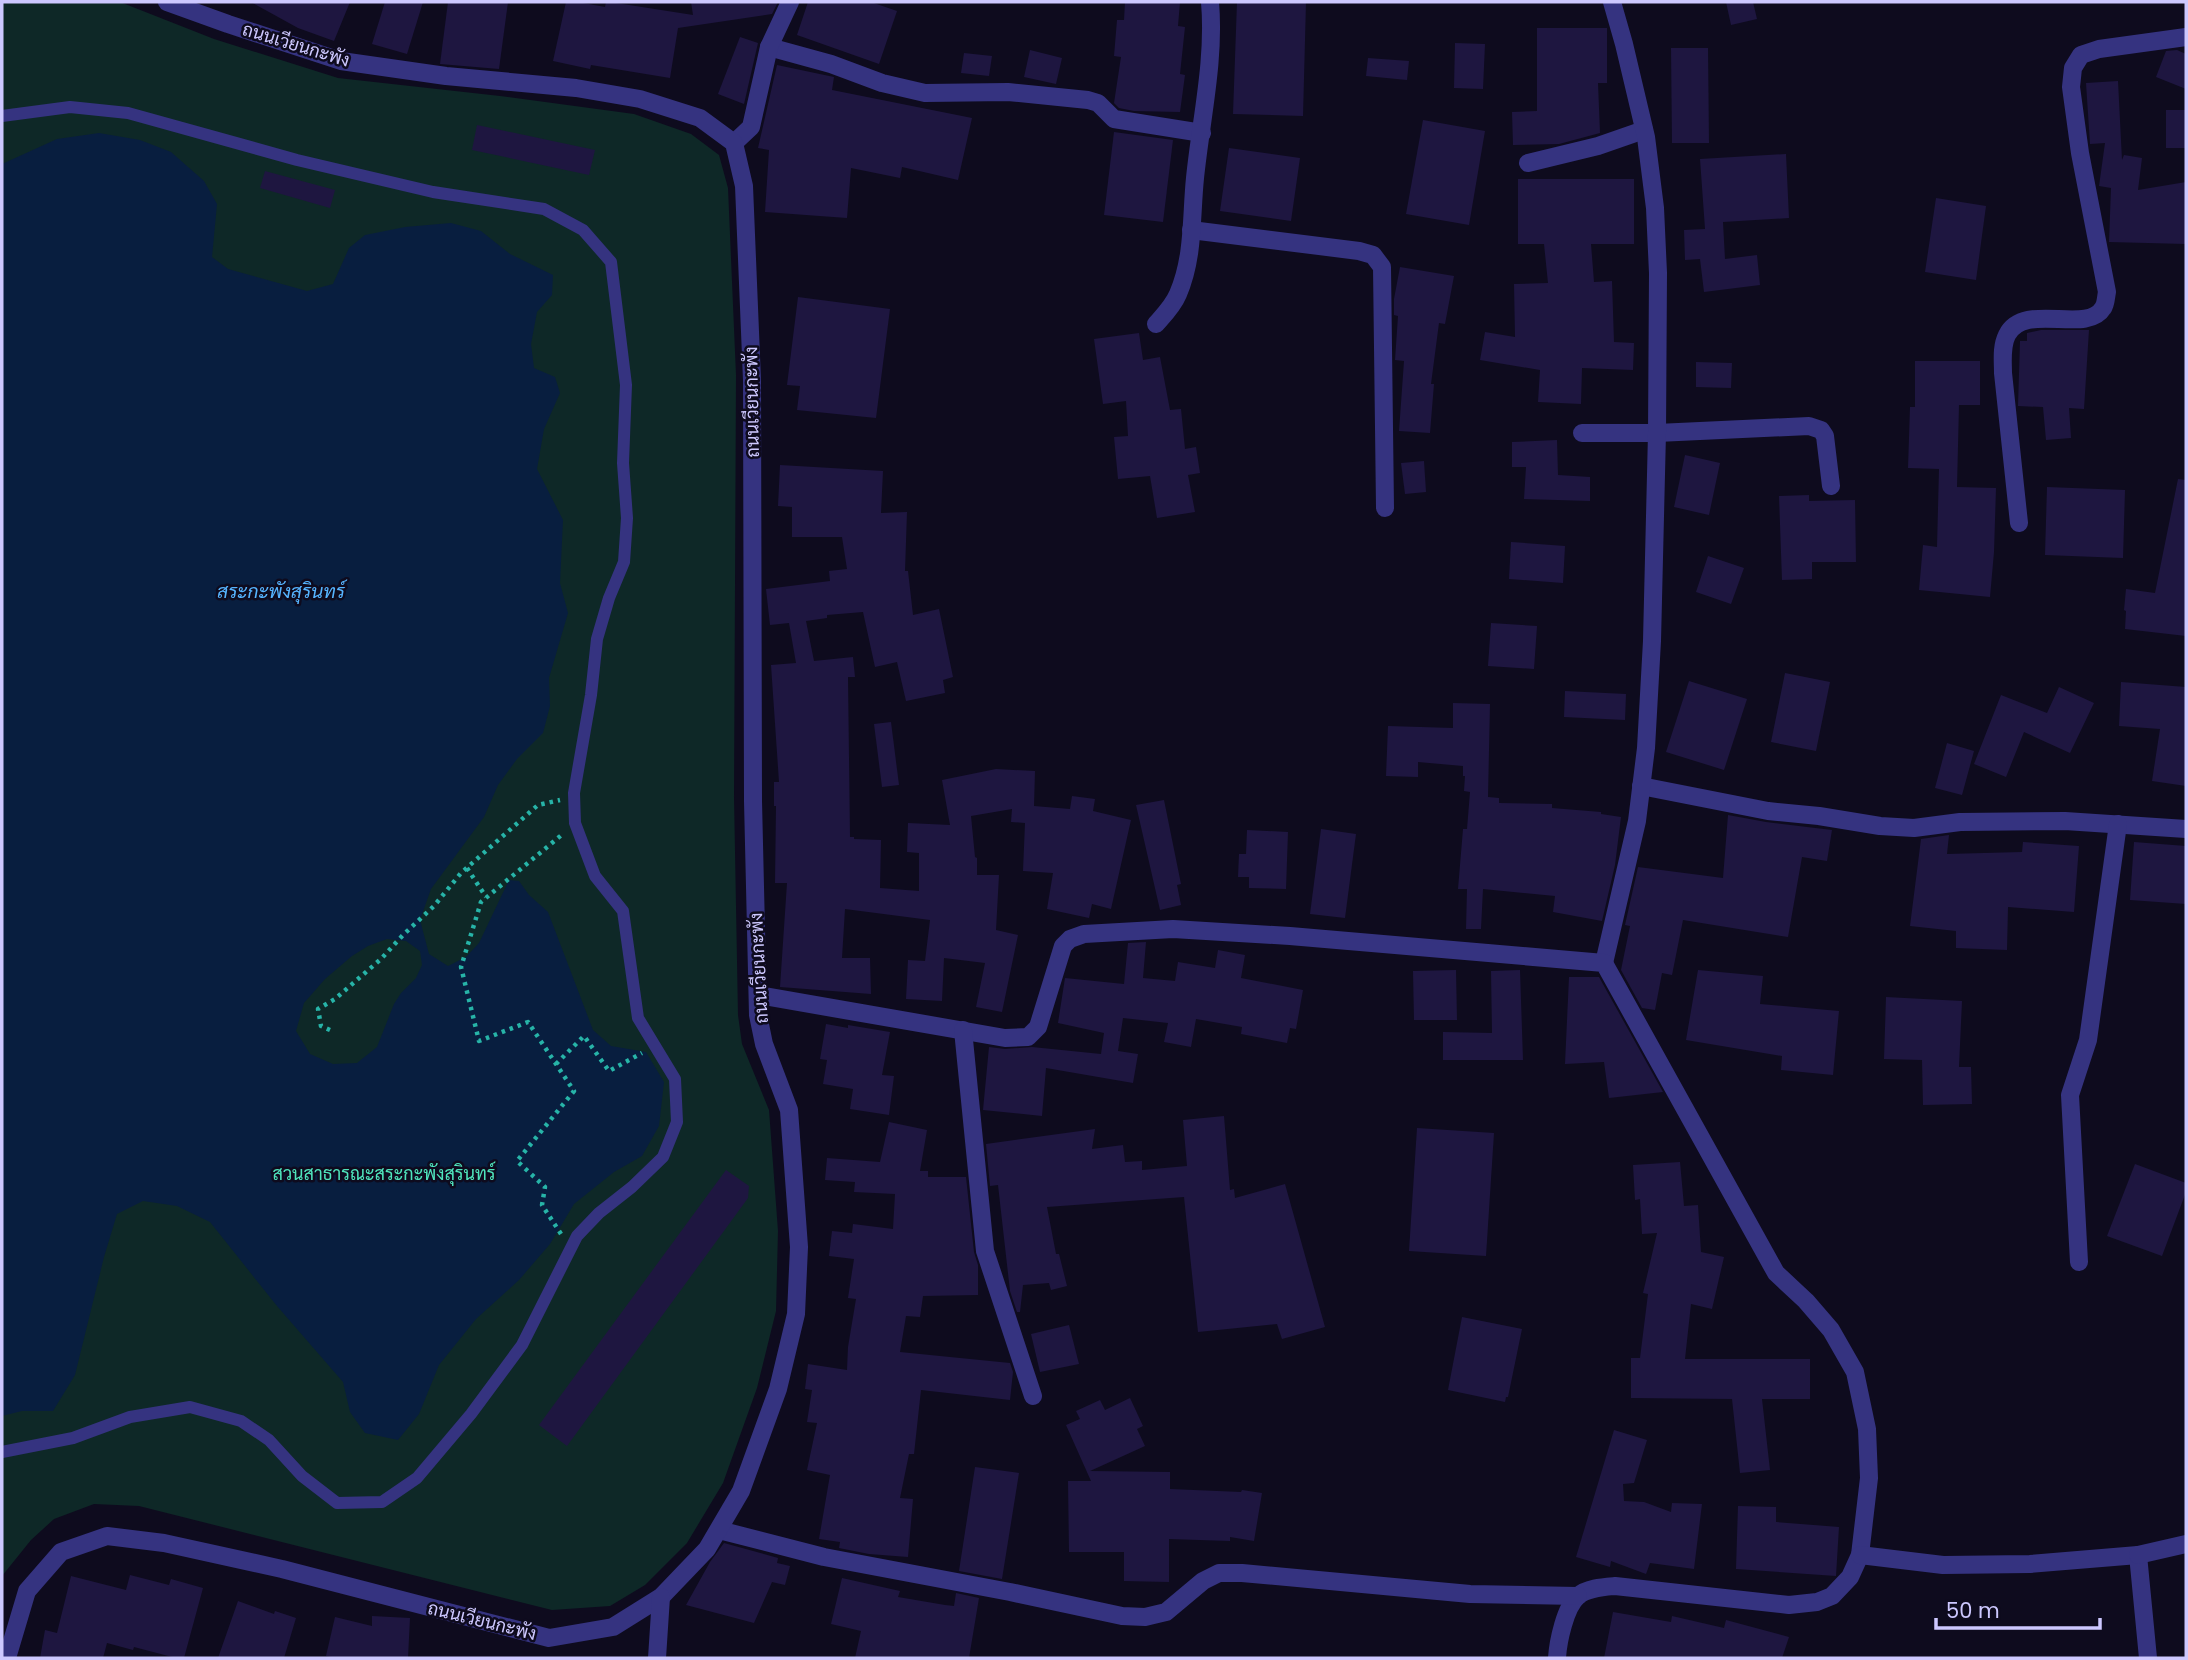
<svg xmlns="http://www.w3.org/2000/svg" width="2188" height="1660" viewBox="0 0 2188 1660" font-family="Poppins,Sarabun,sans-serif">
	<style>
		.green { fill: #0e2827 }
		.water { fill: #081e3f; fill-rule: evenodd }
		.building { fill: #1e1640 }
		.lines { fill: none; stroke-linecap: round; stroke-linejoin: round }
		.path { stroke: #27b4a8; stroke-width: 4.5; stroke-dasharray: 3.5 5; stroke-linecap: butt }
		.lane { stroke: #353380; stroke-width: 12 }
		.street { stroke: #353380; stroke-width: 18 }
		.labels { text-anchor: middle; stroke-width: 5; stroke-linejoin: round; paint-order: stroke }
		.street-label { font-size: 18px; fill: #cdc8ff; stroke: #0e0b1e }
		.park-label { font-size: 18px; fill: #4fe4bc; stroke: #0e0b1e }
		.water-label { font-size: 19px; font-style: italic; fill: #56b4ff; stroke: #0e0b1e }
	</style>
	<rect width="100%" height="100%" fill="#0e0b1e"/>
	<polygon class="green" points="2,2 120,2 214,39 338,78 500,96 634,114 691,134 719,155 728,188 736,375 734,797 738,1015 742,1044 769,1110 778,1231 776,1311 757,1388 723,1483 687,1543 645,1585 610,1606 552,1610 139,1506 94,1504 54,1519 31,1540 2,1576"/>
	<path class="water" d="M99,133L140,140L171,152L204,181L217,204L212,257L228,269L307,291L333,284L349,248L365,235L405,227L451,223L481,231L510,254L553,275L552,295L537,312L531,344L534,368L555,377L560,393L544,429L537,469L563,520L560,583L568,613L549,678L550,706L543,733L517,759L498,785L484,817L431,889L420,920L429,954L448,966L466,957L479,943L509,880L519,881L529,895L548,912L593,1030L611,1046L646,1052L664,1082L659,1126L642,1156L614,1172L574,1204L550,1244L519,1280L476,1319L439,1365L419,1414L398,1440L365,1433L350,1412L343,1382L277,1306L210,1222L177,1206L143,1201L117,1214L104,1257L75,1375L53,1411H22L2,1416V164L57,139ZM387,939L406,941L420,951L422,965L416,978L401,993L394,1004L377,1047L357,1063L333,1064L310,1054L296,1031L304,1003L325,979L352,956L368,946Z"/>
	<g class="building">
		<polygon points="251,2 350,2 334,41 298,28"/>
		<polygon points="385,2 423,2 407,54 372,44"/>
		<polygon points="448,2 508,2 499,69 440,64"/>
		<polygon points="566,2 578,2 605,7 606,2 610,2 693,15 691,2 778,2 772,14 678,28 670,78 591,65 590,69 553,61"/>
		<polygon points="808,2 871,2 897,11 879,64 797,35"/>
		<polygon points="1125,2 1180,2 1178,26 1185,27 1180,74 1185,75 1180,112 1134,111 1119,108 1114,103 1121,57 1114,56 1117,20 1124,20"/>
		<polygon points="1237,2 1306,2 1303,116 1233,114"/>
		<polygon points="1726,2 1753,2 1757,19 1731,25"/>
		<polygon points="1537,28 1607,28 1607,83 1598,83 1600,133 1559,144 1513,145 1512,112 1537,111"/>
		<polygon points="740,37 758,43 744,104 718,94"/>
		<polygon points="1455,43 1485,44 1483,89 1454,88"/>
		<polygon points="1671,48 1708,48 1709,143 1672,143"/>
		<polygon points="1030,50 1062,58 1056,84 1024,77"/>
		<polygon points="2177,50 2186,54 2186,89 2156,77 2166,51"/>
		<polygon points="964,53 992,56 989,76 961,73"/>
		<polygon points="1368,58 1409,61 1407,80 1366,76"/>
		<polygon points="777,65 834,77 832,90 972,118 958,180 902,167 900,178 851,168 847,218 765,212 769,150 758,148"/>
		<polygon points="2118,81 2122,160 2124,155 2142,158 2138,190 2186,182 2186,244 2109,242 2111,188 2099,186 2105,143 2090,144 2086,83"/>
		<rect x="2166" y="110" width="20" height="38"/>
		<polygon points="1423,120 1485,131 1469,225 1406,214"/>
		<polygon points="477,125 595,150 589,175 472,150"/>
		<polygon points="1114,132 1173,140 1163,222 1104,215"/>
		<polygon points="1229,148 1300,158 1291,221 1220,211"/>
		<polygon points="1786,154 1789,218 1723,222 1725,259 1757,255 1760,285 1704,292 1700,259 1685,260 1684,230 1705,229 1700,159"/>
		<polygon points="265,171 335,190 330,208 260,188"/>
		<polygon points="1518,179 1634,179 1634,244 1591,244 1594,282 1612,281 1614,342 1634,343 1633,370 1582,368 1581,404 1538,402 1540,370 1480,360 1485,332 1515,337 1514,284 1548,283 1544,244 1518,244"/>
		<polygon points="1936,198 1986,206 1976,280 1925,272"/>
		<polygon points="1400,267 1454,276 1445,324 1439,323 1431,384 1434,384 1430,433 1399,431 1404,361 1395,360 1398,316 1394,315 1394,299"/>
		<polygon points="798,297 890,309 876,418 797,410 800,386 787,385"/>
		<polygon points="2041,330 2089,330 2084,409 2069,408 2071,438 2046,440 2043,407 2018,406 2020,341 2027,341 2027,333"/>
		<polygon points="1139,333 1143,360 1160,357 1170,410 1181,409 1185,449 1196,447 1200,473 1188,475 1195,512 1157,518 1150,476 1118,479 1114,437 1128,436 1126,401 1103,404 1094,339"/>
		<polygon points="1915,361 1980,361 1980,405 1959,405 1957,487 1996,488 1994,552 1990,597 1919,590 1923,545 1937,547 1939,469 1908,468 1910,407 1915,407"/>
		<polygon points="1696,362 1732,363 1731,388 1696,387"/>
		<polygon points="1557,440 1558,475 1590,477 1590,501 1524,499 1526,467 1512,467 1512,442"/>
		<polygon points="1685,455 1720,463 1709,515 1674,507"/>
		<polygon points="1424,461 1426,492 1405,494 1401,463"/>
		<polygon points="780,465 883,471 881,513 907,512 905,571 908,571 913,615 939,609 953,677 943,680 945,693 906,701 897,662 875,667 863,612 827,615 827,618 806,621 814,661 853,657 855,677 848,677 850,837 854,837 854,839 881,840 880,888 919,891 919,853 907,852 908,823 950,825 942,780 996,769 1035,771 1034,806 1070,809 1072,796 1095,799 1093,811 1131,820 1111,909 1092,904 1089,918 1047,909 1053,873 1023,871 1025,823 1011,822 1012,809 971,816 975,857 977,858 977,875 999,875 996,930 1018,935 1002,1012 976,1007 985,963 944,958 942,1001 906,999 908,960 925,961 930,920 845,909 842,958 870,958 871,994 780,987 787,883 775,883 776,806 774,806 774,782 779,782 771,665 796,663 789,623 770,625 766,589 830,581 829,571 847,569 842,537 792,537 792,507 778,506"/>
		<polygon points="2178,479 2186,480 2186,636 2125,629 2126,611 2124,610 2126,589 2155,593"/>
		<polygon points="2047,487 2125,490 2123,558 2045,555"/>
		<polygon points="1809,495 1809,501 1855,500 1856,562 1812,562 1812,579 1782,580 1779,496"/>
		<polygon points="1511,542 1565,546 1563,583 1509,579"/>
		<polygon points="1708,556 1744,568 1731,604 1696,592"/>
		<polygon points="1491,623 1537,626 1534,669 1488,666"/>
		<polygon points="1785,673 1830,682 1816,751 1771,742"/>
		<polygon points="1689,681 1747,699 1724,770 1666,752"/>
		<polygon points="2121,682 2186,687 2186,786 2152,781 2160,729 2119,726"/>
		<polygon points="2059,687 2094,703 2070,753 2024,732 2006,777 1974,764 2001,695 2047,713"/>
		<polygon points="1565,691 1626,694 1625,720 1564,717"/>
		<polygon points="1453,703 1490,704 1488,797 1499,798 1499,803 1552,804 1552,808 1601,812 1601,814 1621,817 1615,865 1602,921 1553,912 1555,896 1483,889 1481,929 1466,929 1467,889 1458,889 1463,829 1467,829 1470,792 1464,791 1465,776 1463,776 1463,766 1418,762 1418,777 1386,776 1388,726 1453,728"/>
		<polygon points="891,722 899,785 882,787 874,724"/>
		<polygon points="1947,743 1974,751 1962,795 1935,788"/>
		<polygon points="1164,800 1181,884 1177,885 1181,905 1160,910 1136,805"/>
		<polygon points="1728,815 1766,822 1832,830 1827,861 1802,857 1788,937 1683,920 1672,975 1662,973 1655,1010 1642,1008 1621,970 1630,926 1625,925 1638,867 1723,878"/>
		<polygon points="1321,829 1356,834 1345,918 1310,914"/>
		<polygon points="1247,830 1288,832 1286,889 1249,888 1249,877 1238,877 1239,854 1246,854"/>
		<polygon points="1949,835 1947,854 2022,852 2023,842 2079,846 2074,912 2008,907 2007,950 1956,948 1956,931 1910,926 1921,839"/>
		<polygon points="2134,842 2186,846 2186,904 2130,900"/>
		<polygon points="1146,942 1143,978 1175,981 1178,962 1215,968 1218,950 1245,955 1241,978 1303,990 1296,1029 1290,1028 1287,1043 1241,1034 1242,1027 1196,1019 1191,1047 1164,1042 1168,1023 1123,1018 1118,1051 1138,1054 1133,1083 1046,1068 1042,1116 983,1110 989,1047 1005,1049 1032,1047 1101,1054 1104,1033 1058,1023 1065,978 1124,984 1128,943"/>
		<polygon points="1456,970 1457,1020 1414,1020 1413,971"/>
		<polygon points="1520,970 1523,1060 1443,1060 1443,1032 1492,1033 1491,971"/>
		<polygon points="1698,970 1763,976 1760,1004 1839,1011 1833,1075 1781,1070 1782,1056 1686,1040"/>
		<polygon points="1569,977 1599,977 1663,1092 1609,1098 1604,1062 1565,1064"/>
		<polygon points="1886,997 1962,1001 1959,1067 1971,1067 1972,1104 1923,1105 1922,1060 1884,1059"/>
		<polygon points="826,1024 848,1028 848,1025 890,1032 882,1075 894,1076 889,1115 850,1109 853,1089 823,1084 827,1060 820,1059"/>
		<polygon points="1224,1116 1230,1190 1234,1189 1235,1198 1285,1184 1325,1327 1282,1339 1277,1324 1198,1332 1184,1197 1047,1207 1056,1254 1059,1254 1067,1286 1051,1290 1049,1283 1023,1285 1020,1312 1017,1312 1010,1291 998,1185 990,1186 986,1144 1095,1129 1092,1149 1123,1145 1125,1162 1142,1161 1142,1170 1187,1166 1183,1120"/>
		<polygon points="889,1122 927,1130 920,1171 928,1171 928,1177 966,1177 974,1252 978,1265 978,1295 923,1296 920,1317 906,1316 900,1352 1010,1363 1013,1372 1010,1400 921,1390 914,1454 909,1454 900,1498 913,1499 908,1557 869,1554 839,1548 840,1542 819,1539 830,1475 807,1470 817,1423 807,1422 812,1390 805,1389 808,1364 847,1370 848,1347 856,1299 848,1298 854,1259 829,1256 832,1231 852,1233 853,1224 893,1229 895,1194 854,1192 855,1182 825,1180 827,1158 880,1162"/>
		<polygon points="1417,1128 1494,1133 1486,1256 1409,1251"/>
		<polygon points="1680,1162 1684,1206 1698,1205 1701,1252 1724,1257 1712,1309 1691,1304 1685,1359 1810,1359 1810,1399 1762,1399 1770,1470 1740,1473 1732,1399 1631,1398 1631,1358 1640,1358 1648,1294 1643,1293 1657,1233 1642,1234 1640,1199 1635,1200 1633,1165"/>
		<polygon points="2135,1164 2186,1183 2186,1192 2162,1256 2107,1236"/>
		<polygon points="726,1170 749,1186 748,1198 567,1446 539,1425"/>
		<polygon points="1462,1317 1522,1329 1508,1397 1506,1397 1505,1402 1448,1390"/>
		<polygon points="1069,1325 1079,1364 1040,1372 1031,1334"/>
		<polygon points="1130,1398 1143,1426 1137,1429 1145,1446 1090,1471 1170,1472 1170,1489 1241,1492 1242,1490 1262,1493 1254,1541 1230,1537 1230,1541 1169,1539 1169,1582 1124,1581 1124,1552 1069,1552 1068,1481 1091,1481 1066,1425 1080,1419 1076,1411 1100,1400 1105,1410"/>
		<polygon points="1614,1430 1647,1440 1634,1483 1623,1484 1624,1501 1644,1502 1671,1512 1672,1503 1702,1504 1694,1569 1650,1563 1646,1574 1611,1561 1610,1567 1576,1557"/>
		<polygon points="975,1467 1019,1473 1002,1579 959,1571"/>
		<polygon points="1738,1506 1776,1507 1776,1522 1839,1527 1836,1576 1736,1569"/>
		<polygon points="724,1543 778,1558 777,1563 790,1566 785,1585 772,1582 754,1623 686,1605 710,1562"/>
		<polygon points="130,1575 169,1585 171,1579 203,1588 184,1658 176,1658 134,1647 133,1650 107,1643 103,1658 40,1658 45,1630 57,1633 71,1576 126,1590"/>
		<polygon points="842,1578 900,1591 898,1597 945,1605 954,1606 956,1593 979,1598 969,1658 855,1658 861,1631 831,1624"/>
		<polygon points="238,1601 274,1614 275,1611 296,1618 284,1658 218,1658"/>
		<polygon points="1613,1612 1671,1622 1672,1616 1724,1628 1726,1620 1789,1637 1782,1658 1604,1658"/>
		<polygon points="372,1616 410,1618 408,1658 337,1658 326,1656 335,1617 372,1626"/>
	</g>
	<g class="lines">
		<g class="path">
			<polyline points="467,868 486,897"/>
			<polyline points="330,1030 321,1026 318,1009 335,999 381,959 403,935 434,906 461,873 538,805 560,800"/>
			<polyline points="556,1064 584,1036 609,1071 642,1053"/>
			<polyline points="561,1234 542,1205 545,1187 517,1161 574,1091 528,1022 479,1041 461,967 481,902 564,833"/>
		</g>
		<polyline class="lane" points="2,116 70,107 128,113 297,160 433,192 544,209 583,230 611,262 626,385 623,463 627,518 624,562 609,598 597,639 591,695 574,793 575,823 595,876 623,911 638,1018 675,1079 677,1122 663,1157 632,1187 599,1213 577,1236 522,1345 471,1414 417,1478 382,1502 337,1503 302,1476 269,1440 241,1421 190,1407 130,1417 73,1438 2,1452"/>
		<g class="street">
			<polyline points="769,47 831,64 882,83 925,93 1008,92 1088,100 1098,103 1114,119 1202,133"/>
			<polyline points="734,143 751,127 769,47 790,2"/>
			<polyline points="1528,163 1598,146 1644,130"/>
			<polyline points="1191,230 1359,251 1373,255 1382,267 1385,508"/>
			<path d="M1156,324C1164,315 1173,306 1178,294C1194,257 1191,217 1195,178C1201,119 1215,61 1210,2"/>
			<polyline points="1582,433 1657,433 1809,426 1821,430 1825,436 1831,486"/>
			<path d="M2019,523L2003,373C2003,361 2001,347 2007,335C2024,301 2087,335 2103,308C2106,304 2106,296 2107,292L2080,153L2071,87L2073,68L2081,55L2099,49L2186,37"/>
			<polyline points="1641,786 1768,811 1819,816 1880,826 1914,828 1960,822 2065,821 2186,829"/>
			<polyline points="1604,963 1637,821 1646,748 1652,641 1657,433 1658,273 1655,208 1646,137 1624,44 1612,2"/>
			<path d="M758,995L1005,1038L1028,1037L1038,1027L1063,946L1070,939L1084,934L1173,929L1290,936L1604,963L1776,1273L1806,1301L1831,1330L1855,1372L1867,1429L1869,1478L1860,1555L1850,1577L1832,1596L1817,1602L1789,1605L1615,1586C1603,1587 1587,1588 1578,1596C1565,1607 1558,1642 1557,1658"/>
			<polyline points="963,1030 985,1251 1033,1396"/>
			<polyline points="2079,1262 2070,1095 2088,1040 2118,824"/>
			<polyline points="719,1530 824,1557 1010,1592 1122,1616 1145,1617 1166,1612 1203,1581 1219,1573 1242,1573 1470,1594 1578,1596"/>
			<polyline points="1860,1555 1943,1565 2030,1564 2138,1555 2148,1658"/>
			<polyline points="2138,1555 2186,1544"/>
			<polyline points="7,1658 27,1591 61,1552 107,1536 164,1543 282,1569 549,1638 613,1627 661,1597 707,1549 741,1491 778,1389 796,1314 799,1247 789,1110 764,1044 758,1015 753,801 752,380 744,186 734,143 700,118 640,99 576,88 446,76 341,61 228,24 167,2"/>
			<polyline points="657,1658 661,1597"/>
		</g>
	</g>
	<g class="labels">
		<g class="street-label">
			<text transform="translate(296 45) rotate(17)" y="6">ถนนเวียนกะพัง</text>
			<text transform="translate(752 402) rotate(-91)" y="6">ถนนเวียนกะพัง</text>
			<text transform="translate(759 968) rotate(-93)" y="6">ถนนเวียนกะพัง</text>
			<text transform="translate(482 1621) rotate(14)" y="6">ถนนเวียนกะพัง</text>
		</g>
		<g class="park-label">
			<text x="384" y="1180">สวนสาธารณะสระกะพังสุรินทร์</text>
		</g>
		<g class="water-label">
			<text x="281" y="598">สระกะพังสุรินทร์</text>
		</g>
	</g>
	<rect width="2188" height="1660" fill="none" stroke="#cdc8ff" stroke-width="7"/>
	<path d="M1936 1618v10h164v-10" fill="none" stroke="#cdc8ff" stroke-width="3.5"/>
	<text x="1946" y="1618" font-size="21" fill="#cdc8ff" stroke="#0e0b1e" stroke-width="5" paint-order="stroke">50 m</text>
</svg>
